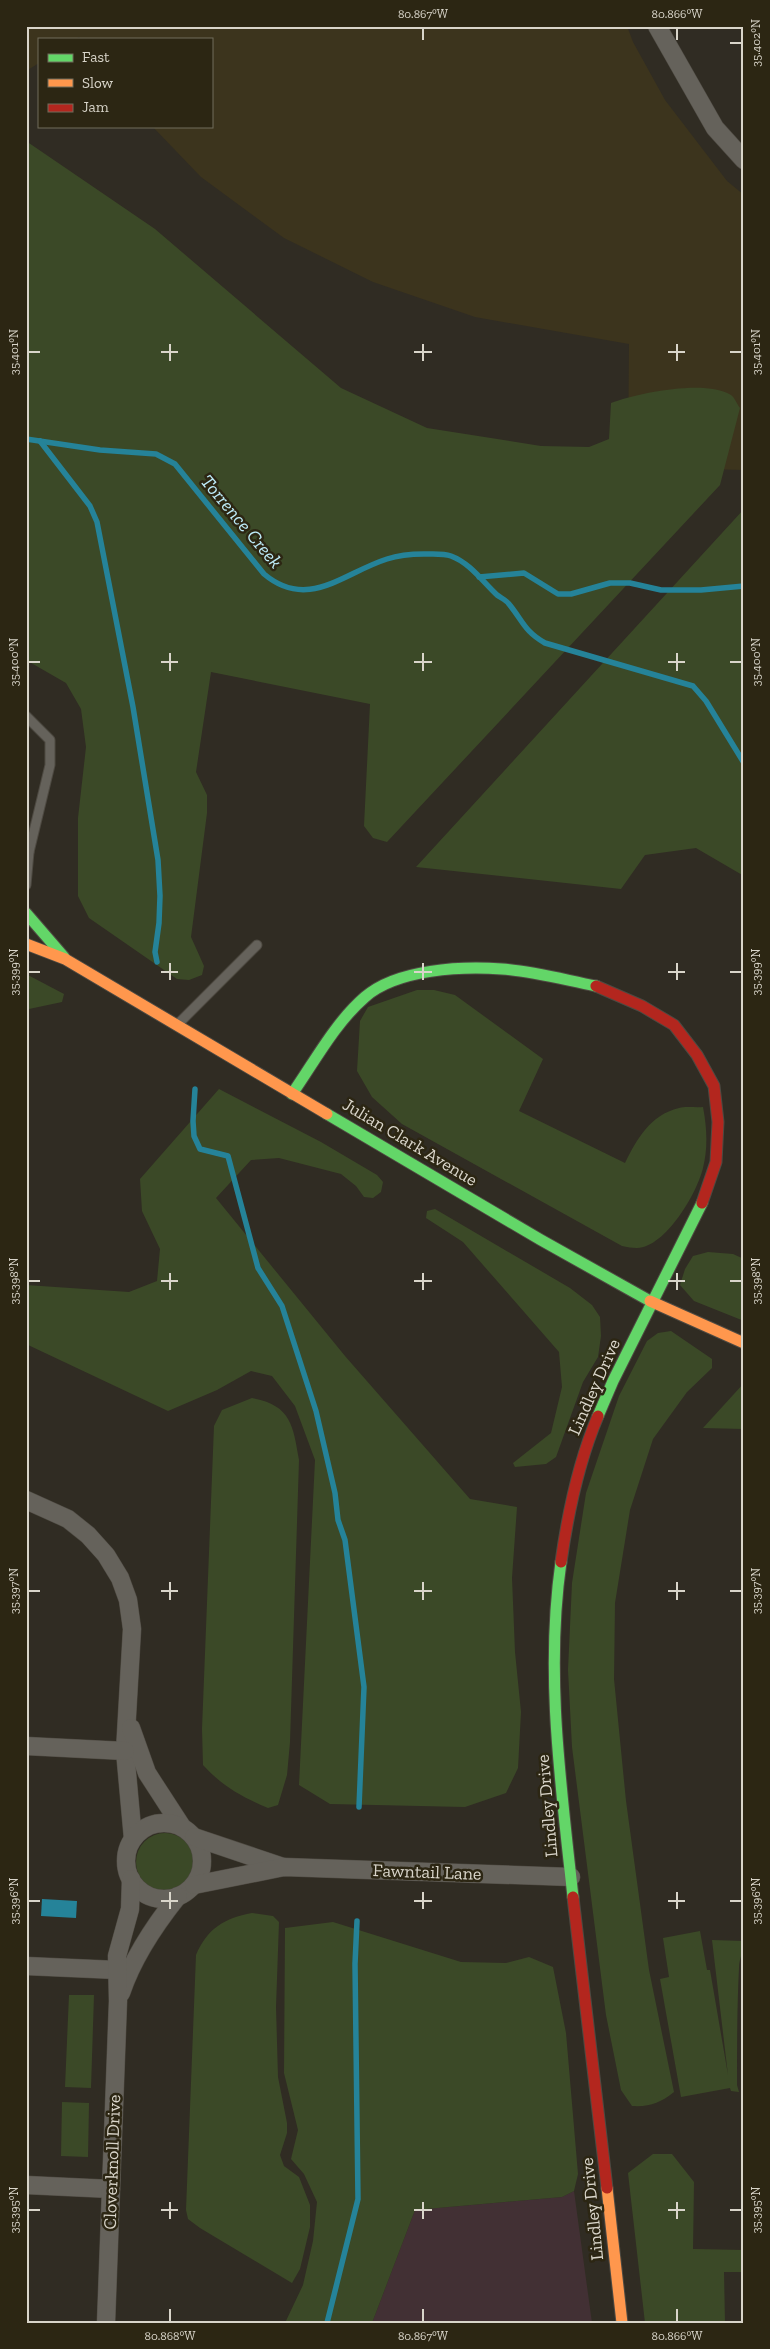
<svg xmlns="http://www.w3.org/2000/svg" width="770" height="2349" viewBox="0 0 770 2349" font-family="'Zilla Slab',serif">
	<style>
		.built { fill: #3c341d }
		.industrial { fill: #423034 }
		.green { fill: #3b4927 }
		.water { fill: #258399 }
		.lines { fill: none; stroke-linecap: round; stroke-linejoin: round }
		.stream { stroke: #258399; stroke-width: 5.5 }
		.lane-casing { stroke: #4e4a42; stroke-width: 11 }
		.street-casing { stroke: #4e4a42; stroke-width: 19 }
		.fast-casing { stroke: #4e4a42; stroke-width: 13 }
		.slow-casing { stroke: #4e4a42; stroke-width: 13 }
		.jam-casing { stroke: #4e4a42; stroke-width: 13 }
		.lane { stroke: #65625b; stroke-width: 9 }
		.street { stroke: #65625b; stroke-width: 18 }
		.fast { stroke: #63d668; stroke-width: 11 }
		.slow { stroke: #ff974d; stroke-width: 11 }
		.jam { stroke: #b3261e; stroke-width: 11 }
		.ticks { fill: none; stroke: #d9d5ca; stroke-width: 2 }
		.labels { text-anchor: middle; stroke-width: 5; stroke-linejoin: round; paint-order: stroke }
		.street-label { font-size: 18px; fill: #d9d5ca; stroke: #2c2613 }
		.water-label { font-size: 19px; font-style: italic; fill: #beecfa; stroke: #2c2613 }
		.neatline { fill: none; stroke: #d9d5ca; stroke-width: 2 }
		.ticks-label { font-size: 12px; text-anchor: middle; fill: #d9d5ca }
	</style>
	<rect width="100%" height="100%" fill="#302c23"/>
	<polygon class="built" points="26,26 627,26 633,42 665,100 727,181 744,195 744,470 628,467 629,344 475,317 373,282 284,238 201,177 152,126 211,126 211,39 81,39 79,37 76,39 39,39 39,63 26,71"/>
	<polygon class="industrial" points="574,2191 592,2323 372,2323 415,2210 562,2197"/>
	<g class="green">
		<path d="M26,141L155,229L341,388L427,428L541,446L589,447L609,439L611,403C638,393 706,379 731,395C735,398 737,404 740,408L720,485L387,842L373,838L364,826L370,704L211,672L196,772L207,795V813L191,937L204,966L202,975L189,980L177,979L89,918L78,896V818L86,747L81,709L66,683L26,660Z"/>
		<polygon points="744,509 744,876 696,848 645,855 621,889 416,867"/>
		<polygon points="26,974 64,994 62,1002 29,1009 26,1008"/>
		<path d="M417,990H434L455,995L543,1059L519,1111L625,1163C637,1139 650,1115 679,1108C686,1106 696,1108 703,1107C707,1128 708,1148 703,1168C697,1193 666,1247 637,1248C632,1248 627,1247 622,1246L402,1124L372,1097L357,1071L360,1021L368,1007Z"/>
		<polygon points="219,1089 321,1142 377,1175 383,1182 381,1192 373,1198 364,1197 356,1186 341,1174 279,1158 251,1160 216,1198 345,1356 470,1499 517,1507 512,1578 515,1652 521,1712 518,1768 506,1793 465,1807 330,1804 299,1785 315,1460 295,1406 272,1376 251,1371 217,1390 168,1411 26,1344 26,1285 129,1292 157,1281 160,1249 142,1211 140,1179"/>
		<polygon points="435,1209 570,1288 592,1305 600,1317 601,1336 598,1357 583,1382 556,1457 546,1464 515,1467 513,1463 551,1433 562,1387 559,1352 463,1242 426,1218 427,1211"/>
		<polygon points="708,1252 733,1254 744,1259 744,1321 694,1301 680,1285 685,1269 693,1256"/>
		<path d="M671,1331L712,1359V1368L687,1392L653,1439L630,1510L615,1603L614,1679L626,1801L649,1970L674,2092C660,2103 650,2107 632,2106L621,2090L606,2015L572,1747L568,1670L572,1583L586,1493L619,1396L647,1341L658,1333Z"/>
		<polygon points="744,1383 744,1429 703,1428"/>
		<path d="M252,1398C291,1405 293,1425 299,1460L290,1742L287,1775L278,1805L268,1808C242,1797 222,1786 203,1765L202,1729L214,1426L222,1410Z"/>
		<circle cx="165" cy="1862" r="29"/>
		<path d="M252,1913L273,1916L279,1922L276,2007L278,2077L287,2123V2133L280,2155L284,2166L299,2177L310,2205V2227L300,2269L292,2283L200,2228L188,2219L186,2210L196,1955C207,1929 224,1918 252,1913Z"/>
		<polygon points="333,1922 461,1962 506,1963 529,1957 553,1967 566,2033 578,2174 574,2191 562,2197 415,2210 372,2323 285,2323 303,2285 313,2241 317,2202 304,2174 291,2159 298,2130 284,2073 285,1928"/>
		<path d="M700,1931L707,1970H710L728,2075L712,1940L744,1941C744,1951 739,1958 739,1968C737,2007 737,2046 737,2085L739,2092L731,2091L730,2088L681,2097L660,1979L669,1977L663,1938Z"/>
		<polygon points="69,1995 94,1995 91,2088 65,2087"/>
		<polygon points="62,2102 89,2103 88,2157 61,2156"/>
		<polygon points="653,2154 672,2154 694,2182 693,2249 744,2250 744,2272 724,2272 725,2323 645,2323 628,2173"/>
	</g>
	<polygon class="water" points="42,1899 77,1901 76,1918 41,1916"/>
	<g class="lines">
		<g class="stream">
			<path d="M26,439L100,450L156,454L175,464L264,574C308,611 343,573 387,559C399,555 411,554 424,554C433,554 443,553 451,556C470,563 483,582 497,595C501,598 506,600 509,604C523,621 524,631 545,643L693,686L706,701L744,763"/>
			<polyline points="40,441 90,506 97,522 133,707 158,860 160,896 159,923 155,952 157,962"/>
			<polyline points="479,577 524,573 558,594 571,594 610,583 630,583 661,590 701,590 744,586"/>
			<polyline points="195,1089 193,1121 194,1136 200,1149 228,1156 258,1268 282,1306 316,1411 335,1493 338,1520 345,1540 364,1687 359,1807"/>
			<polyline points="327,2323 358,2199 355,1964 357,1921"/>
		</g>
		<defs>
			<g id="lane">
				<polyline points="26,716 50,740 50,765 29,852"/>
				<polyline points="26,885 29,852 26,855"/>
				<polyline points="178,1024 257,945"/>
			</g>
			<g id="street">
				<polyline points="657,26 715,128 744,160"/>
				<polyline points="26,1500 68,1519 88,1535 106,1555 120,1578 128,1600 132,1629 125,1751 133,1839"/>
				<polyline points="131,1728 147,1773 182,1827"/>
				<polyline points="26,1746 125,1751"/>
				<circle cx="164" cy="1861" r="38"/>
				<polyline points="194,1837 283,1867"/>
				<polyline points="194,1885 284,1867 571,1877"/>
				<polyline points="26,1966 117,1970"/>
				<path d="M121,1993C133,1957 154,1926 178,1896"/>
				<polyline points="26,2185 111,2189"/>
				<polyline points="106,2323 118,2001 117,1956 130,1909 131,1879"/>
			</g>
			<g id="fast">
				<polyline points="26,913 64,957"/>
				<path d="M292,1094C315,1061 335,1023 365,997C397,969 462,966 502,969C533,971 565,980 596,986"/>
				<polyline points="327,1114 541,1240 650,1301"/>
				<polyline points="598,1416 613,1381 702,1203"/>
				<path d="M561,1562C545,1673 561,1786 573,1897"/>
			</g>
			<g id="slow">
				<polyline points="26,944 65,959 327,1114"/>
				<polyline points="650,1301 744,1343"/>
				<polyline points="607,2188 622,2323"/>
			</g>
			<g id="jam">
				<polyline points="596,986 642,1006 674,1025 697,1055 714,1086 718,1122 716,1162 702,1203"/>
				<path d="M561,1562C568,1512 578,1463 598,1416"/>
				<polyline points="573,1897 607,2188"/>
			</g>
		</defs>
		<use href="#lane" class="lane-casing"/>
		<use href="#street" class="street-casing"/>
		<use href="#fast" class="fast-casing"/>
		<use href="#slow" class="slow-casing"/>
		<use href="#jam" class="jam-casing"/>
		<use href="#lane" class="lane"/>
		<use href="#street" class="street"/>
		<use href="#fast" class="fast"/>
		<use href="#slow" class="slow"/>
		<use href="#jam" class="jam"/>
	</g>
	<path class="ticks" d="M423,28V40M677,28V40M730,43H742M170,344V361M423,344V361M677,344V361M28,352H40M161,352H178M414,352H432M668,352H685M730,352H742M170,653V671M423,653V671M677,653V671M28,662H40M161,662H178M414,662H432M668,662H685M730,662H742M170,963V980M423,963V980M677,963V980M28,972H40M161,972H178M414,972H432M668,972H685M730,972H742M170,1273V1290M423,1273V1290M677,1273V1290M28,1281H40M161,1281H178M414,1281H432M668,1281H685M730,1281H742M170,1582V1600M423,1582V1600M677,1582V1600M28,1591H40M161,1591H178M414,1591H432M668,1591H685M730,1591H742M170,1892V1909M423,1892V1909M677,1892V1909M28,1901H40M161,1901H178M414,1901H432M668,1901H685M730,1901H742M170,2202V2219M423,2202V2219M677,2202V2219M28,2210H40M161,2210H178M414,2210H432M668,2210H685M730,2210H742M170,2309V2322M423,2309V2322M677,2309V2322"/>
	<g class="labels">
		<g class="street-label">
			<text transform="translate(410 1142) rotate(31)" y="6">Julian Clark Avenue</text>
			<text transform="translate(594 1387) rotate(-66)" y="6">Lindley Drive</text>
			<text transform="translate(547 1806) rotate(-95)" y="6">Lindley Drive</text>
			<text transform="translate(427 1872) rotate(2)" y="6">Fawntail Lane</text>
			<text transform="translate(112 2162) rotate(-88)" y="6">Cloverknoll Drive</text>
			<text transform="translate(592 2209) rotate(-96)" y="6">Lindley Drive</text>
		</g>
		<g class="water-label">
			<text transform="translate(242 521) rotate(50)" y="7">Torrence Creek</text>
		</g>
	</g>
	<rect width="770" height="2349" fill="none" stroke="#2c2613" stroke-width="55"/>
	<rect x="38" y="38" width="175" height="90" fill="#2c2613" stroke="#716c5c"/>
	<rect x="48" y="54" width="25" height="8" fill="#63d668" stroke="#716c5c"/>
	<text x="82" y="62" font-size="15" fill="#d9d5ca">Fast</text>
	<rect x="48" y="79" width="25" height="8" fill="#ff974d" stroke="#716c5c"/>
	<text x="82" y="88" font-size="15" fill="#d9d5ca">Slow</text>
	<rect x="48" y="104" width="25" height="8" fill="#b3261e" stroke="#716c5c"/>
	<text x="82" y="112" font-size="15" fill="#d9d5ca">Jam</text>
	<rect x="28" y="28" width="714" height="2294" class="neatline"/>
	<g class="ticks-label">
		<text x="423" y="18">80.867°W</text>
		<text x="677" y="18">80.866°W</text>
		<text transform="translate(756 43) rotate(-90)" y="4">35.402°N</text>
		<text transform="translate(14 352) rotate(-90)" y="4">35.401°N</text>
		<text transform="translate(756 352) rotate(-90)" y="4">35.401°N</text>
		<text transform="translate(14 662) rotate(-90)" y="4">35.400°N</text>
		<text transform="translate(756 662) rotate(-90)" y="4">35.400°N</text>
		<text transform="translate(14 972) rotate(-90)" y="4">35.399°N</text>
		<text transform="translate(756 972) rotate(-90)" y="4">35.399°N</text>
		<text transform="translate(14 1281) rotate(-90)" y="4">35.398°N</text>
		<text transform="translate(756 1281) rotate(-90)" y="4">35.398°N</text>
		<text transform="translate(14 1591) rotate(-90)" y="4">35.397°N</text>
		<text transform="translate(756 1591) rotate(-90)" y="4">35.397°N</text>
		<text transform="translate(14 1901) rotate(-90)" y="4">35.396°N</text>
		<text transform="translate(756 1901) rotate(-90)" y="4">35.396°N</text>
		<text transform="translate(14 2210) rotate(-90)" y="4">35.395°N</text>
		<text transform="translate(756 2210) rotate(-90)" y="4">35.395°N</text>
		<text x="170" y="2340">80.868°W</text>
		<text x="423" y="2340">80.867°W</text>
		<text x="677" y="2340">80.866°W</text>
	</g>
</svg>
